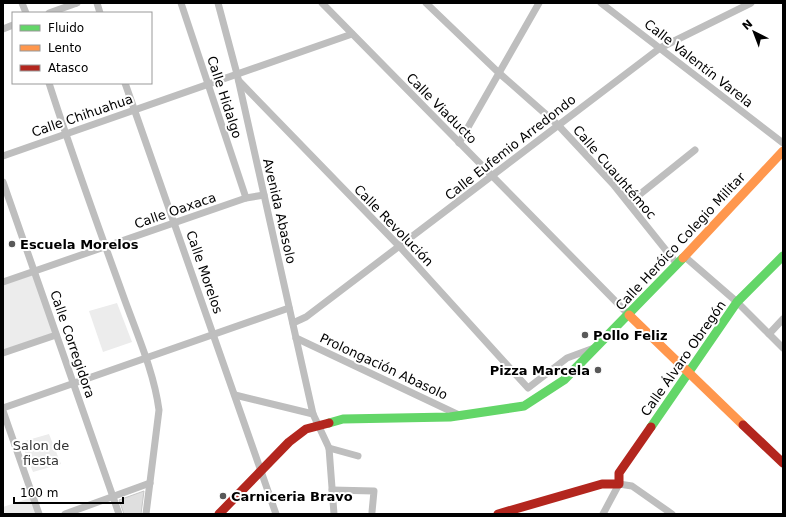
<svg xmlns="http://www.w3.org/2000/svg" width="786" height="517" viewBox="0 0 786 517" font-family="'DejaVu Sans',sans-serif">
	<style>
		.green { fill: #ececec }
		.building { fill: #dfdfdf; stroke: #c7c7c7 }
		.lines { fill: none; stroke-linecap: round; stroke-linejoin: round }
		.street { stroke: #bebebe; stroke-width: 7 }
		.fast { stroke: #63d668; stroke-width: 9 }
		.slow { stroke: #ff974d; stroke-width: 9 }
		.jam { stroke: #b3261e; stroke-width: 9 }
		.poi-dot { fill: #595959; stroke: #fff; stroke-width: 1.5 }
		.labels { text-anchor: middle; stroke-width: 4; stroke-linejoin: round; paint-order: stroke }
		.street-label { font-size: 13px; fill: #000; stroke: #fff }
		.poi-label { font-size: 13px; font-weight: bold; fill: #000; stroke: #fff; text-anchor: start }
		.park-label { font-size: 13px; fill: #333; stroke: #fff }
	</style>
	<rect width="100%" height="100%" fill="#fff"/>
	<g class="green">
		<polygon points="34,272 56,335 3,353 3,284"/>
		<polygon points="117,303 132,342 103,352 89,311"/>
		<polygon points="49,434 61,464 33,472 21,442"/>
		<polygon points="33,497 39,514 3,514 3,507"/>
	</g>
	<polygon class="building" points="144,491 141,514 124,514 119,500"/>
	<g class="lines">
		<g class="street">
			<polyline points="22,3 26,13"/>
			<polyline points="97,3 100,13"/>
			<polyline points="181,3 246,198"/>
			<polyline points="218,3 237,74 313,414 329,448 334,514"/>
			<polyline points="322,3 629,315"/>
			<polyline points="426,3 499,73 558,125 613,184 677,264"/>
			<polyline points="601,3 783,143"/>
			<polyline points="49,13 77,3"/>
			<polyline points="3,29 13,25"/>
			<polyline points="239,81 400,247 528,388 567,358 594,348"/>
			<path d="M49,83C72,155 98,226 124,298C137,334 154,372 159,410L146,514"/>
			<polyline points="125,83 276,514"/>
			<polyline points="459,143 539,3"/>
			<polyline points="3,156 352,34"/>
			<polyline points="3,182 119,514"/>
			<polyline points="629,203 695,150"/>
			<polyline points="684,256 737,302 783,348"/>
			<polyline points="3,282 246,198 264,195"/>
			<polyline points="293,323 306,317 660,48 751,3"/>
			<polyline points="769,334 783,319"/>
			<polyline points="296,338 461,416"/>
			<polyline points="3,353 56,335"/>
			<polyline points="235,395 313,414"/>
			<polyline points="3,408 289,308"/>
			<polyline points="3,411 39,514"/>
			<polyline points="329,448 358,456"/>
			<polyline points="332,490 374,491 372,512"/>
			<polyline points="65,514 150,483"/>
			<polyline points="603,514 619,484 632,486 672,514"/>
		</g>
		<g class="fast">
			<polyline points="329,423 343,419 450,417 524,406 564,380 683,258"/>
			<polyline points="651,427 737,302 783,256"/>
		</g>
		<g class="slow">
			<polyline points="683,258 783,151"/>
			<polyline points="629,315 743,425"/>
		</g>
		<g class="jam">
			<polyline points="743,425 783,463"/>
			<polyline points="219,514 289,442 306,429 329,423"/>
			<polyline points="498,514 602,484 619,484 619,473 651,427"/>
		</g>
	</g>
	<g class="poi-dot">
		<circle cx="12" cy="244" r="4"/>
		<circle cx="585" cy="335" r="4"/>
		<circle cx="598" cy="370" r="4"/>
		<circle cx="223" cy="496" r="4"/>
	</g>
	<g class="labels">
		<g class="street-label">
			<text transform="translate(699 63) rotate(38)" y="5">Calle Valentín Varela</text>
			<text transform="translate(225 97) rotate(72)" y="5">Calle Hidalgo</text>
			<text transform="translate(442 108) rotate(45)" y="5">Calle Viaducto</text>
			<text transform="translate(82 115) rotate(-19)" y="5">Calle Chihuahua</text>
			<text transform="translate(510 147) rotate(-38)" y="5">Calle Eufemio Arredondo</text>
			<text transform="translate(615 172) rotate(49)" y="5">Calle Cuauhtémoc</text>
			<text transform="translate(175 210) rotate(-19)" y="5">Calle Oaxaca</text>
			<text transform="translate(280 211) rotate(77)" y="5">Avenida Abasolo</text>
			<text transform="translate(394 225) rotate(46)" y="5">Calle Revolución</text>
			<text transform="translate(680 241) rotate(-47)" y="5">Calle Heróico Colegio Militar</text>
			<text transform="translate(205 272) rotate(71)" y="5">Calle Morelos</text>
			<text transform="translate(73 344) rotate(71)" y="5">Calle Corregidora</text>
			<text transform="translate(683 358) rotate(-55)" y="5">Calle Álvaro Obregón</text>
			<text transform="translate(384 366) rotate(25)" y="5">Prolongación Abasolo</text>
		</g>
		<g class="poi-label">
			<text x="20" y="249">Escuela Morelos</text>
			<text x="593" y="340">Pollo Feliz</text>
			<text x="590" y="375" text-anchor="end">Pizza Marcela</text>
			<text x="231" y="501">Carniceria Bravo</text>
		</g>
		<g class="park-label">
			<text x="41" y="450">Salon de<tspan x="41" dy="15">fiesta</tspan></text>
		</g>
	</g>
	<rect width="786" height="517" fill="none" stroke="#000000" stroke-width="8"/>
	<rect x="12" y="12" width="140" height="72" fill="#ffffff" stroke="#999999"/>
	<rect x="20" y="25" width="20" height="6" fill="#63d668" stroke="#999999"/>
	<text x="48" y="32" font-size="12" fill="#000000">Fluido</text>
	<rect x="20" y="45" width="20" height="6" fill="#ff974d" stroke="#999999"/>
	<text x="48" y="52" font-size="12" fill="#000000">Lento</text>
	<rect x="20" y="65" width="20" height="6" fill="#b3261e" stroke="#999999"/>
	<text x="48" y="72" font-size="12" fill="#000000">Atasco</text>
	<g transform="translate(754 32) rotate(318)" stroke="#ffffff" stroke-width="3" paint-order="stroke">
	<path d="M0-3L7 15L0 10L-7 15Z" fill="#000000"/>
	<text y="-6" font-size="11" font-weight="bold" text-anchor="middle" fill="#000000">N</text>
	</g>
	<path d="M14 497v6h109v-6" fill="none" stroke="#000000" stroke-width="2"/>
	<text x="20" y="497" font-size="12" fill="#000000" stroke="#ffffff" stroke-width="3" paint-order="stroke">100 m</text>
</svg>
